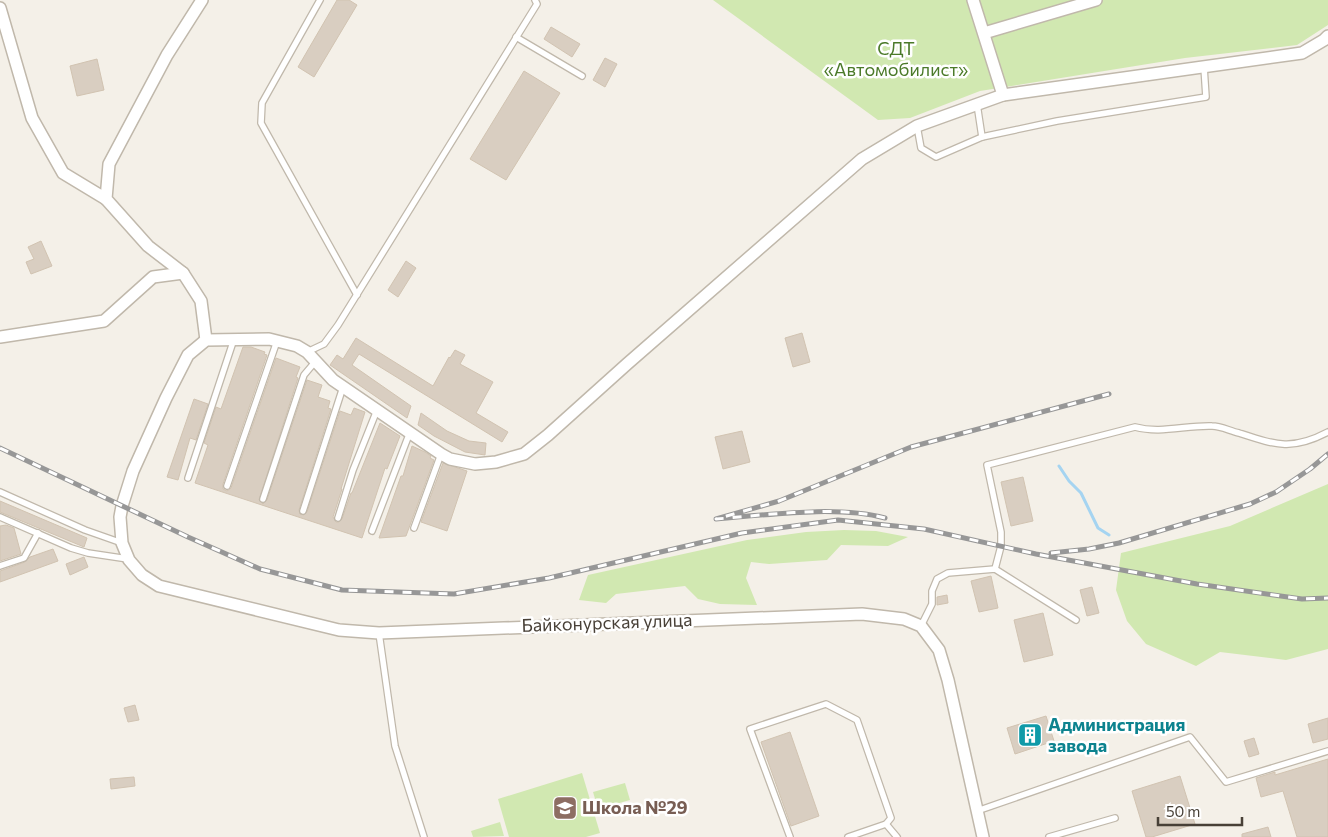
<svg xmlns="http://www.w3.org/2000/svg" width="1328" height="837" viewBox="0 0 1328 837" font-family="Commissioner,sans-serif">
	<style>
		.green { fill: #d1e8b1 }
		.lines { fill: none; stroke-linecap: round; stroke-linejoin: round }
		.stream { stroke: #a5d4f1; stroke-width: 3 }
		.building { fill: #d9cec1; stroke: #d1c3b1 }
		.service-casing { stroke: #c0b8ab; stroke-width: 8 }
		.minor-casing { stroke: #c0b8ab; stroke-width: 14 }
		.service { stroke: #fff; stroke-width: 5.5 }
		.minor { stroke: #fff; stroke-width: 11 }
		.rail-casing { stroke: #979797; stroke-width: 5 }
		.rail { stroke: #fff; stroke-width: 3; stroke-dasharray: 9; stroke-linecap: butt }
		.labels { text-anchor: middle; stroke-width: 5; stroke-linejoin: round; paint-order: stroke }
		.park-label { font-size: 18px; fill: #4b7a29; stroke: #fff }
		.street-label { font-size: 18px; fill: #484037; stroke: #fff }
		.culture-label { font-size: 18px; font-weight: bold; fill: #0d838f; stroke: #fff; text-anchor: start }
		.education-label { font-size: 18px; font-weight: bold; fill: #785e54; stroke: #fff; text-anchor: start }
	</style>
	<rect width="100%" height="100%" fill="#f4f0e8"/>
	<g class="green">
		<polygon points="713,0 1328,0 1328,25 1297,45 1185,58 980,91 910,118 878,120"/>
		<polygon points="1328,484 1328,649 1286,660 1220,652 1196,666 1146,644 1127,621 1116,590 1121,553 1230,526"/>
		<polygon points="844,530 876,531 908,537 888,546 841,545 827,560 769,564 751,562 746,578 757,605 720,604 698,599 685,586 616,594 606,603 579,600 588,575 747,540 806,532"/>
		<polygon points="582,773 600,833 586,837 509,837 498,799"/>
		<polygon points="625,783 630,800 598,809 593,792"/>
		<polygon points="500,822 504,836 473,837 471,831"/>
	</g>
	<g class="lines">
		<polyline class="stream" points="1059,466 1069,481 1081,493 1098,528 1109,535"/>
	</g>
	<g class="building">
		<polygon points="337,0 349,0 357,5 314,77 298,67"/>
		<polygon points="551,27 580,44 572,57 544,39"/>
		<polygon points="605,58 617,64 605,87 593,80"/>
		<polygon points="97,59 104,90 77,96 70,66"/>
		<polygon points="524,71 560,93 506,180 470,159"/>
		<polygon points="41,241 52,266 31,274 26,262 34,259 28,247"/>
		<polygon points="406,261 416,268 398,297 388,290"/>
		<polygon points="802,333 810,362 793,367 785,338"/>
		<polygon points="356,338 433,386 449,357 450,358 455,350 465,355 460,364 493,382 476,413 508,432 502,442 359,354 352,365 411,406 407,418 330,365 337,355 343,359"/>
		<polygon points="243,347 251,347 265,352 264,354 267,355 223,484 223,489 227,491 231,488 276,358 300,367 296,377 298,378 259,500 263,504 267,500 307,380 322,385 318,397 330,401 328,408 331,409 299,510 300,514 304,515 307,512 340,411 351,415 354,408 365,412 341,489 342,489 333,517 336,522 339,522 342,519 351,493 352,493 380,423 400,436 387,469 385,468 362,538 195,483 208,445 204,443 216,407 221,409"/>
		<polygon points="194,399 208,404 196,440 190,438 178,480 167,477"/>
		<polygon points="421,413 447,431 469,441 486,443 485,455 465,452 434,436 418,425"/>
		<polygon points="742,431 750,462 723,469 715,437"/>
		<polygon points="412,446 425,452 431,456 430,458 434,460 406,536 379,538 401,476 403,476"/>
		<polygon points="443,463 467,471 447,531 421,522"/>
		<polygon points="1023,477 1033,521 1011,526 1001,482"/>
		<polygon points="0,501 87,538 84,547 0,512"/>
		<polygon points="6,525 14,528 21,554 0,561 0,526"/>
		<polygon points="53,549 58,561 0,582 0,571 25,562 30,557"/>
		<polygon points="84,557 88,567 70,575 66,564"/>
		<polygon points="991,576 998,608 979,612 971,581"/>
		<polygon points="1092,587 1099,613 1087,616 1080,590"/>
		<polygon points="947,595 948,603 937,605 937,597"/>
		<polygon points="1043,613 1053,655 1024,662 1014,620"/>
		<polygon points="135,705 139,720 128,722 124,708"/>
		<polygon points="1046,716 1054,741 1015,754 1007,728"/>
		<polygon points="1328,718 1328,739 1313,743 1308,724"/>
		<polygon points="790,732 819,816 791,826 761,742"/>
		<polygon points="1254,738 1259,754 1249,757 1244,741"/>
		<polygon points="1328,759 1328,837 1297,837 1283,791 1261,797 1256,778 1275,772 1275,775"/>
		<polygon points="1180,776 1195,824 1152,837 1146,837 1132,791"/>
		<polygon points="134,777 135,786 111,789 110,779"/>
		<polygon points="1268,827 1271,837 1242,837 1242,834"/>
	</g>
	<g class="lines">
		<defs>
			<g id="service">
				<polyline points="320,0 262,103 261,123 357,295"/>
				<polyline points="516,37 582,76"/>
				<polyline points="977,104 982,137"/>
				<polyline points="917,126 921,148 936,157 982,137 1057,121 1206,97 1204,67"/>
				<polyline points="307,352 324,344 338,325 537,4 535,0"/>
				<polyline points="188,478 234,339"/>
				<polyline points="227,486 277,341"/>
				<polyline points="0,492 85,530 122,543"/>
				<polyline points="263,499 304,375 315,362"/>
				<polyline points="303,511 343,387"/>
				<polyline points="0,517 71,548 88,553 128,559"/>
				<polyline points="338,518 353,470 377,410"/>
				<polyline points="414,528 441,454"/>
				<polyline points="372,531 410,432"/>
				<polyline points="0,566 24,558 38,533"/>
				<path d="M995,569L1001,546V532L987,465L1135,427C1161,434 1186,425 1212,426C1221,426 1230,431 1239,433C1276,445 1292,451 1328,432"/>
				<polyline points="921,626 932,604 932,591 937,579 948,573 995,569 1076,620"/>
				<polyline points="379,633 395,746 424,837"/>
				<polyline points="977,811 1190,737 1226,782 1328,751"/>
				<polyline points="886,824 897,837"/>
				<polyline points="790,837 750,729 826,704 857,720 891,818 886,824 848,837"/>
				<polyline points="1049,837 1115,818"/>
			</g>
			<g id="minor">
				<polyline points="202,0 167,55 109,164 106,199 148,246 183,273 201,301 206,340"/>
				<polyline points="973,0 1003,95"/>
				<polyline points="0,8 32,118 63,173 106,199"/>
				<polyline points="984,33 1096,0"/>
				<polyline points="0,337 104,321 153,277 183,273"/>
				<polyline points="983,837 948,680 939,650 921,626 904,619 862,614 379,633 339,630 159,586 142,575 129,560 122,543 120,517 122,506 133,471 166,398 188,355 206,340 269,339 297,346 307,352 333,380 441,454 450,459 475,464 496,462 524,454 548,435 627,364 862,159 917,126 1003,95 1302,53 1324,40 1328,36"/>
			</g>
		</defs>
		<use href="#service" class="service-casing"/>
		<use href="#minor" class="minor-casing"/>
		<use href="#service" class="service"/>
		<use href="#minor" class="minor"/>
		<defs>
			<g id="rail">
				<polyline points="0,448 188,537 260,569 342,590 454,594 549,578 742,533 838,520 924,529 1036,554 1197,584 1302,599 1328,598"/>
				<path d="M885,518C837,505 767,515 716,519L779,501L911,447L1109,394"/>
				<polyline points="1051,553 1089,549 1119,543 1250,504 1276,492 1310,469 1328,454"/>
			</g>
		</defs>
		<use href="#rail" class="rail-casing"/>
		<use href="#rail" class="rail"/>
	</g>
	<defs>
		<symbol id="building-square" viewBox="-11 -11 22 22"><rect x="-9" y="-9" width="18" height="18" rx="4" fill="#0f9aa8" stroke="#fff"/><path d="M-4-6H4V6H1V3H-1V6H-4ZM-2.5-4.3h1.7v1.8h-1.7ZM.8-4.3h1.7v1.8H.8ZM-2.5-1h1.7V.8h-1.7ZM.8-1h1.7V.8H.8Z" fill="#fff"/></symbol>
		<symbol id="school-square" viewBox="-11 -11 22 22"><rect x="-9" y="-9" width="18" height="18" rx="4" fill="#8d6e63" stroke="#fff"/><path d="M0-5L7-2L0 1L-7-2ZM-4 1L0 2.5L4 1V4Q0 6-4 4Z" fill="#fff"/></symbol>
	</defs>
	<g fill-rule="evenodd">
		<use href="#building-square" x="1016" y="721" width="28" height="28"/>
		<use href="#school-square" x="551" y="794" width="28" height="28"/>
	</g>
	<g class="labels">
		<g class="park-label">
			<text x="896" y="55">СДТ<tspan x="896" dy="21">«Автомобилист»</tspan></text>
		</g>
		<g class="street-label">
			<text transform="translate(607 623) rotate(-2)" y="6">Байконурская улица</text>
		</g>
		<g class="culture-label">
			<text x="1048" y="731">Администрация<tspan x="1048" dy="21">завода</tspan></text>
		</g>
		<g class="education-label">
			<text x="582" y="814">Школа №29</text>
		</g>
	</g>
	<path d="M1158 817v8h84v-8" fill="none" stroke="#484037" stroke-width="2.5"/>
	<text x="1166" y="817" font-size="15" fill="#484037" stroke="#ffffff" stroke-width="4" paint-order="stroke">50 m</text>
</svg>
